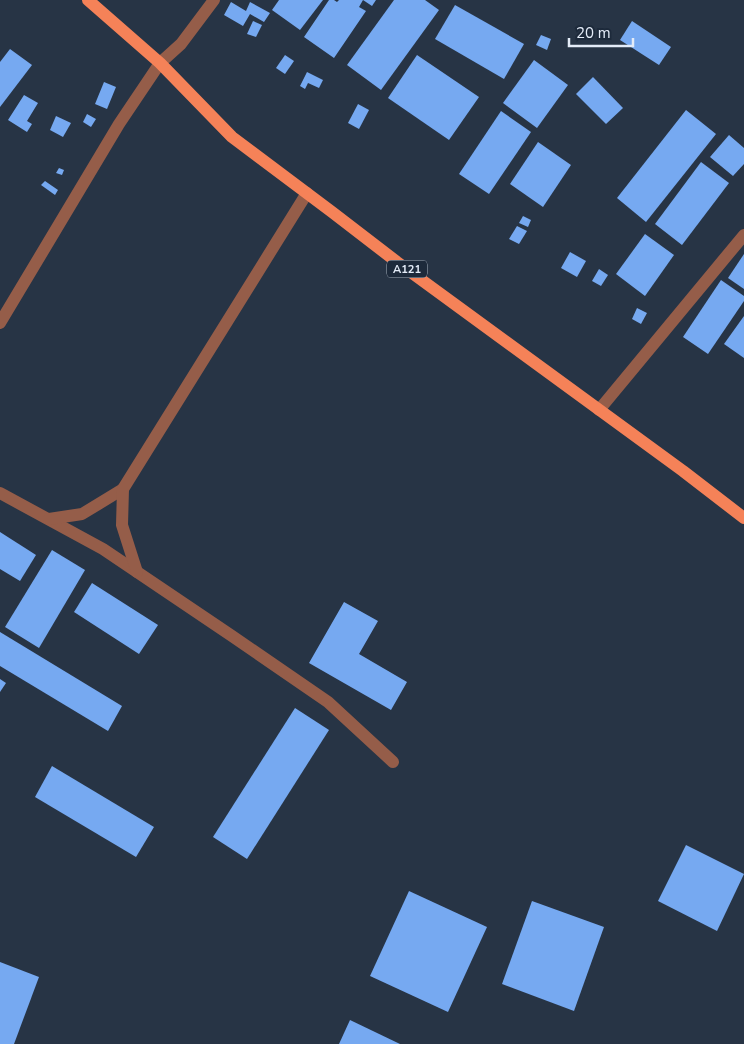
<svg xmlns="http://www.w3.org/2000/svg" width="744" height="1044" viewBox="0 0 744 1044" font-family="'Nunito Sans',sans-serif">
	<style>
		.building { fill: #76a9f1 }
		.lines { fill: none; stroke-linecap: round; stroke-linejoin: round }
		.service { stroke: #955d49; stroke-width: 12 }
		.minor { stroke: #955d49; stroke-width: 12 }
		.primary { stroke: #f58258; stroke-width: 12 }
		.labels { text-anchor: middle; stroke-width: 5; stroke-linejoin: round; paint-order: stroke }
		.shield { fill: #1d2a3b; stroke: #a8b2bf; stroke-width: 1 }
		.shield-label { font-size: 11px; font-weight: bold; fill: #e4ecf8 }
	</style>
	<rect width="100%" height="100%" fill="#273445"/>
	<g class="building">
		<polygon points="279,0 323,0 300,30 272,10"/>
		<polygon points="329,0 334,0 337,2 339,0 363,0 359,7 366,11 334,58 304,37"/>
		<polygon points="363,0 376,0 372,6"/>
		<polygon points="394,0 425,0 439,10 381,90 347,65"/>
		<polygon points="231,2 246,11 250,2 270,13 264,22 250,14 243,26 224,15"/>
		<polygon points="455,5 524,44 504,79 435,39"/>
		<polygon points="253,21 262,25 256,37 247,34"/>
		<polygon points="632,21 671,47 659,65 620,40"/>
		<polygon points="541,35 551,39 547,50 536,45"/>
		<polygon points="10,49 32,65 0,107 0,62"/>
		<polygon points="285,55 294,61 285,74 276,68"/>
		<polygon points="417,55 479,97 449,140 388,98"/>
		<polygon points="534,60 568,85 537,128 503,103"/>
		<polygon points="307,72 323,80 319,88 308,83 305,89 300,86"/>
		<polygon points="593,77 623,108 606,124 576,94"/>
		<polygon points="104,82 116,87 107,109 95,104"/>
		<polygon points="24,95 38,103 27,121 32,124 27,132 8,120"/>
		<polygon points="358,104 369,110 359,129 348,123"/>
		<polygon points="686,110 716,134 646,222 617,198"/>
		<polygon points="501,111 531,132 489,194 459,174"/>
		<polygon points="87,114 96,119 91,127 83,122"/>
		<polygon points="56,116 71,123 63,137 50,130"/>
		<polygon points="729,135 744,148 744,164 733,176 710,157"/>
		<polygon points="538,142 571,165 543,207 510,184"/>
		<polygon points="701,162 729,183 682,245 655,224"/>
		<polygon points="59,168 64,170 62,175 56,173"/>
		<polygon points="45,181 58,190 55,195 41,185"/>
		<polygon points="523,216 531,220 528,227 519,223"/>
		<polygon points="517,226 527,231 519,244 509,239"/>
		<polygon points="645,234 674,255 645,296 616,274"/>
		<polygon points="570,252 586,261 577,277 561,268"/>
		<polygon points="744,254 744,289 728,278"/>
		<polygon points="599,269 608,275 601,286 592,281"/>
		<polygon points="721,280 744,296 744,301 708,354 683,337"/>
		<polygon points="637,308 647,313 641,324 632,319"/>
		<polygon points="744,316 744,358 724,344"/>
		<polygon points="0,532 36,555 20,581 0,569"/>
		<polygon points="52,550 85,570 39,648 5,627"/>
		<polygon points="92,583 158,625 139,654 74,612"/>
		<polygon points="344,602 378,621 359,654 407,682 391,710 309,663"/>
		<polygon points="0,632 122,706 108,731 0,666"/>
		<polygon points="0,679 6,683 0,692"/>
		<polygon points="295,708 329,730 247,859 213,837"/>
		<polygon points="52,766 154,827 136,857 35,797"/>
		<polygon points="686,845 744,874 717,931 658,901"/>
		<polygon points="409,891 487,927 448,1012 370,976"/>
		<polygon points="532,901 604,927 574,1011 502,984"/>
		<polygon points="0,962 39,977 14,1044 0,1044"/>
		<polygon points="350,1020 400,1044 339,1044"/>
	</g>
	<g class="lines">
		<g class="service">
			<polyline points="0,493 103,549 232,636 328,702 393,762"/>
			<polyline points="49,519 82,514 123,489"/>
			<polyline points="137,572 122,525 123,489 307,193"/>
		</g>
		<g class="minor">
			<polyline points="0,323 119,124 160,63 181,44 214,0"/>
			<polyline points="599,410 744,235"/>
		</g>
		<polyline class="primary" points="88,0 160,63 232,137 332,212 397,262 683,471 744,518"/>
	</g>
	<g class="labels">
		<rect class="shield" x="387" y="260.5" width="40" height="17" rx="4"/>
		<g class="shield-label">
			<text x="407" y="273">A121</text>
		</g>
	</g>
	<path d="M569 38v8h64v-8" fill="none" stroke="#e4ecf8" stroke-width="2.5"/>
	<text x="576" y="38" font-size="15" fill="#e4ecf8" stroke="#1d2a3b" stroke-width="4" paint-order="stroke">20 m</text>
</svg>
